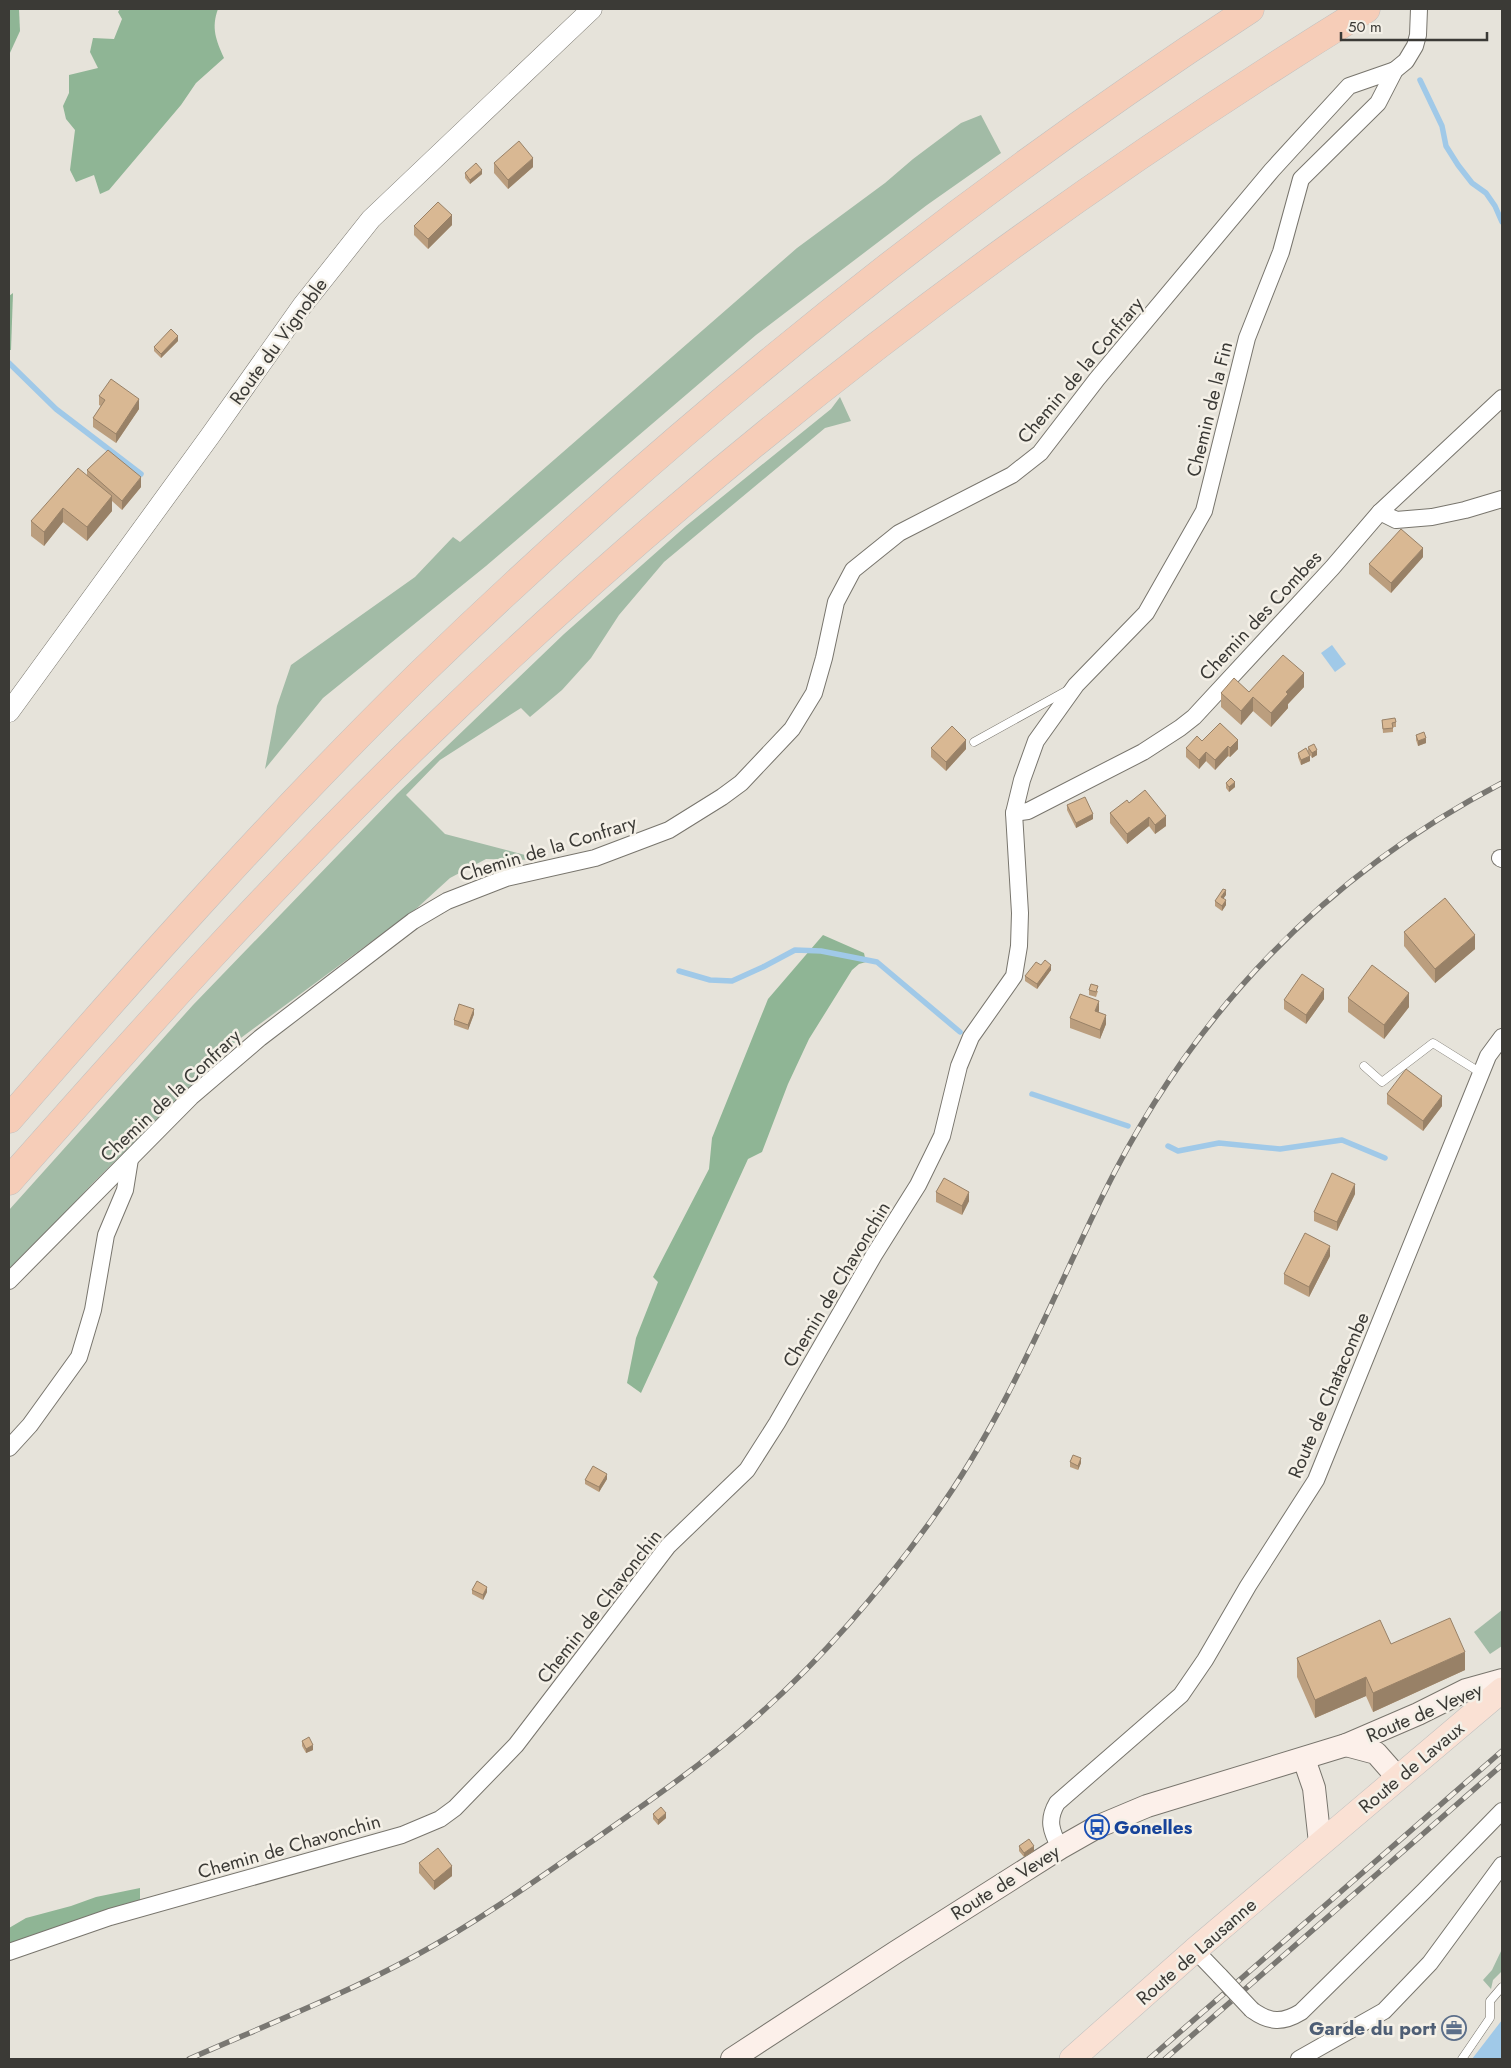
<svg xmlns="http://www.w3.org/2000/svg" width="1511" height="2068" viewBox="0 0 1511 2068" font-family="Jost,sans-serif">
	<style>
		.green { fill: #a2bba6 }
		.forest { fill: #8fb595 }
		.water { fill: #a0c9e8 }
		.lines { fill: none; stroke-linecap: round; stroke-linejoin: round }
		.stream { stroke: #a0c9e8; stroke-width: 5.5 }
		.service-casing { stroke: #78756d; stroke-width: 9 }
		.minor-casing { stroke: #78756d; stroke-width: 18 }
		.tertiary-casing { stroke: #78756d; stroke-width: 21 }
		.secondary-casing { stroke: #78756d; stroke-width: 24 }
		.primary-casing { stroke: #c0c0bf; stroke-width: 26 }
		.motorway-casing { stroke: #c0c0bf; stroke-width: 29 }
		.service { stroke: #fff; stroke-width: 8 }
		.minor { stroke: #fff; stroke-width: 16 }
		.tertiary { stroke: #fff; stroke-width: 20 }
		.secondary { stroke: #fcf0ea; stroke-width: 22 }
		.primary { stroke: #fae1d4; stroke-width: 25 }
		.motorway { stroke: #f6cdb8; stroke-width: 28 }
		.rail-casing { stroke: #797772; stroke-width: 5.5 }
		.rail { stroke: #f4f0e7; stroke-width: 4; stroke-dasharray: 11; stroke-linecap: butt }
		.minor-bridge-casing { stroke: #78756d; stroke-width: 18; stroke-linecap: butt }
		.minor-bridge { stroke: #fff; stroke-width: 16 }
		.wall { fill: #bb9e7e }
		.shaded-wall { fill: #988167 }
		.building { fill: #d9b893; stroke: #988167 }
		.labels { text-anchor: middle; stroke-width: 5; stroke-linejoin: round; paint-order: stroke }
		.street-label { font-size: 19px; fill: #3b3a36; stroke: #f4f0e7 }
		.transit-label { font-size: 19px; font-weight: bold; fill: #164399; stroke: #f4f0e7; text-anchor: start }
		.service-label { font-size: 19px; font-weight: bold; fill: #4e5e75; stroke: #f4f0e7; text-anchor: end }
	</style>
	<rect width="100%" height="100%" fill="#e6e3da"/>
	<g class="green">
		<polygon points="981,115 1001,153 927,205 756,335 486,566 323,698 265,769 277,706 291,665 415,577 453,537 460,542 797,248 885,183 913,159 961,123"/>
		<polygon points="840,397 851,421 825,428 664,562 619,615 591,658 562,690 530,717 521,708 440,760 406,795 445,834 544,860 486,859 450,878 417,908 234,1043 93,1183 9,1272 9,1210 193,1005 397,794 564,634 686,526 831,409"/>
		<polygon points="1502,1610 1502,1646 1490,1654 1474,1632"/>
		<polygon points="1502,1949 1502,1971 1493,1980 1491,1989 1483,1980 1492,1970"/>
	</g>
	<g class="forest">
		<polygon points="9,9 19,9 20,31 9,55"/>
		<path d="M120,9H218C211,28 216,40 224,58L196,83L181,105L109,190L100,194L94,175L76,182L70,170L75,130L66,119L63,106L69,93V75L98,68L90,52L93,38L114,39L122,19L118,12Z"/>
		<polygon points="13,293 11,350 9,350 9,296"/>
		<polygon points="823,935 864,953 866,962 859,964 852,970 809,1039 788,1084 762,1152 748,1159 641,1393 627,1383 636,1338 658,1282 653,1277 709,1169 712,1138 768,999"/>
		<polygon points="140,1888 140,1903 9,1950 9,1928 26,1918 71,1906 96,1897"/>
	</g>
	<g class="water">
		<polygon points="1332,645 1346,664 1335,672 1321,653"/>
		<polygon points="1502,2019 1502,2059 1472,2059 1502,2020"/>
	</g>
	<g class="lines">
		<g class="stream">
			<polyline points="1420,80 1442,126 1446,146 1458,165 1472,183 1486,193 1495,206 1502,222"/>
			<polyline points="9,363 56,409 141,474"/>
			<polyline points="679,971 710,980 732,981 763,967 795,950 821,951 877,962 960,1032"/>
			<polyline points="1032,1094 1128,1126"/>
			<polyline points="1168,1146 1178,1151 1219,1143 1280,1149 1342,1140 1385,1158"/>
		</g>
		<defs>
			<g id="service">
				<polyline points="974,742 1068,690"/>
				<polyline points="1364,1066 1382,1082 1433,1043 1481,1073"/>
				<polyline points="1462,2059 1490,2018 1490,2001 1502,1987"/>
			</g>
			<g id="minor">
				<polyline points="1380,512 1396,520 1432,517 1465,510 1502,499"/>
				<polyline points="1014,813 1028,811 1143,752 1180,728 1194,717 1332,568 1380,512 1502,398"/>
				<polyline points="1500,858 1502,859"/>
				<polyline points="9,1281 191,1097 260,1038 413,921 447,901 506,878 595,858 669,830 722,797 741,783 792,729 814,693 824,658 836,602 853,570 899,533 1012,475 1040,453 1097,379 1272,170 1349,86 1395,70"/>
				<polyline points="9,1448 30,1425 79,1357 93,1310 106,1235 125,1190 130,1159"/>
				<path d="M1060,1848C1051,1831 1047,1820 1057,1803L1181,1695L1205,1660L1248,1586L1316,1480L1488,1056L1502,1037"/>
				<polyline points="1195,1950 1220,1976"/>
				<polyline points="9,1952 110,1917 402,1835 440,1819 455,1808 516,1745 668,1546 747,1470 777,1423 874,1255 918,1185 942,1136 959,1066 971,1037 1014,976 1019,946 1020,913 1014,813 1022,780 1036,741 1076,685 1146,613 1204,511 1247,338 1281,252 1301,179 1378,103 1395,70 1406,61 1415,46 1418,35 1419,9"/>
				<path d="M1252,2010C1270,2023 1283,2023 1301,2012L1424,1891L1502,1811"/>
				<polyline points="1299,2059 1384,2011 1430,1963 1502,1865"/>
			</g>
			<polyline id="tertiary" points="9,712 210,436 302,306 371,219 592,9"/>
			<g id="secondary">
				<polyline points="1346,1745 1376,1753 1398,1778"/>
				<polyline points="1304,1759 1314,1788 1320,1843"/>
				<polyline points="732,2059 896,1952 1060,1848 1097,1827 1147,1806 1346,1745 1418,1714 1466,1690 1502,1680"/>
			</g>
			<polyline id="primary" points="1072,2059 1195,1950 1502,1690"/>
			<g id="motorway">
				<path d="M9,1119C141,967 275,816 419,675C674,428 952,203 1250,9"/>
				<path d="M9,1181C145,1027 282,874 430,732C714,457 1030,216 1366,9"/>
			</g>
		</defs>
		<use href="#service" class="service-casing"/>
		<use href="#minor" class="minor-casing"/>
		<use href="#tertiary" class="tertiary-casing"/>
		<use href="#secondary" class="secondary-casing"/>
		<use href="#primary" class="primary-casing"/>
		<use href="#motorway" class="motorway-casing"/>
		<use href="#service" class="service"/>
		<use href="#minor" class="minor"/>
		<use href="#tertiary" class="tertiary"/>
		<use href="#secondary" class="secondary"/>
		<use href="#primary" class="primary"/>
		<use href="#motorway" class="motorway"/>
		<defs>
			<g id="rail">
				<path d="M189,2059C264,2026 341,1996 413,1957C474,1924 531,1884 588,1844C644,1805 702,1765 754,1719C822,1659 883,1588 935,1515C1006,1416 1049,1305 1102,1197C1191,1015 1322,877 1502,783"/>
				<polyline points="1149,2059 1502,1751"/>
				<polyline points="1165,2059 1502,1765"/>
			</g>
		</defs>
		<use href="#rail" class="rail-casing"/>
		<use href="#rail" class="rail"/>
		<defs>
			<polyline id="minor-bridge" points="1220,1976 1252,2010"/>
		</defs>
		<use href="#minor-bridge" class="minor-bridge-casing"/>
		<use href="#minor-bridge" class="minor-bridge"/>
	</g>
	<g class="wall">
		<polygon points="494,163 533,167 508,189 494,173"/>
		<polygon points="465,173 482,174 470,184 465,178"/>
		<polygon points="452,225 428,249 414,235 414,226"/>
		<polygon points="178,341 161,358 154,351 154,347"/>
		<polygon points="99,396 139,409 116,443 93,427 93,418 101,406 99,405"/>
		<polygon points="87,470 141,487 122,510 112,501 112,511 87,541 63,522 44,546 31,536 31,521 87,475"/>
		<polygon points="1423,557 1391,593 1369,574 1369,564"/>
		<polygon points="1304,687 1288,704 1288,708 1271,727 1253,711 1241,725 1221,707 1221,693 1249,692"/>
		<polygon points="1382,720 1396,722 1396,727 1393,727 1393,732 1383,733"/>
		<polygon points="1416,735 1426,743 1418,746 1416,740"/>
		<polygon points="1202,741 1238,749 1230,757 1228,756 1215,770 1206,761 1199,769 1186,757 1186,748"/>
		<polygon points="1308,747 1317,755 1312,758 1308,752"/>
		<polygon points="931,748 966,749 946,771 931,757"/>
		<polygon points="1298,753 1310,761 1301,765 1298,757"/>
		<polygon points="1226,783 1235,787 1229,792 1226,788"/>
		<polygon points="1129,803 1166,826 1155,834 1149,826 1127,844 1110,823 1110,813"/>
		<polygon points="1067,805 1093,819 1076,828 1067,810"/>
		<polygon points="1226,895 1223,898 1226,905 1222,911 1215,906 1215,901"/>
		<polygon points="1404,932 1475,949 1435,983 1404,946"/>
		<polygon points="1041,965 1051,970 1037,989 1025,981 1025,976"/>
		<polygon points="1089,990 1098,991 1096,997 1089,995"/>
		<polygon points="1348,998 1409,1007 1384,1039 1348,1012"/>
		<polygon points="1324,999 1306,1024 1284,1009 1284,1000"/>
		<polygon points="1099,1011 1098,1012 1106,1024 1100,1039 1070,1028 1070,1018"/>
		<polygon points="474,1014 468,1030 454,1025 454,1020"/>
		<polygon points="1387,1094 1442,1106 1423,1131 1387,1104"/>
		<polygon points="936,1192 969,1201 962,1215 936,1202"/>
		<polygon points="1355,1194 1337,1231 1314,1221 1314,1212"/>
		<polygon points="1330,1256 1309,1297 1284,1284 1284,1274"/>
		<polygon points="1070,1462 1081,1463 1078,1470 1070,1467"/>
		<polygon points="607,1479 599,1492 585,1484 585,1480"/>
		<polygon points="472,1590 487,1592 483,1600 472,1594"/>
		<polygon points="1391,1644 1465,1670 1373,1712 1366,1696 1315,1718 1297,1677 1297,1658"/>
		<polygon points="302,1741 313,1750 306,1753 302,1746"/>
		<polygon points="653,1814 666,1818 658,1825 653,1819"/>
		<polygon points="1019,1846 1034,1851 1024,1857 1019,1851"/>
		<polygon points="419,1863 452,1876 434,1890 419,1873"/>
	</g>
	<g class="shaded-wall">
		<polygon points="533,158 533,167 508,189 508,180"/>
		<polygon points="482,170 482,174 470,184 470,180"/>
		<polygon points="452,215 452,225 428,249 428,239"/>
		<polygon points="178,336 178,341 161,358 161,354"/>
		<polygon points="139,399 139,409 116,443 116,434"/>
		<polygon points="141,477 141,487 122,510 122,501"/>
		<polygon points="112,496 112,511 87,541 87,527"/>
		<polygon points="63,508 63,522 44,546 44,532"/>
		<polygon points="1423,548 1423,557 1391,593 1391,583"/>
		<polygon points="1304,673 1304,687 1288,704 1288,708 1271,727 1271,713 1286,692"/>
		<polygon points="1253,697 1253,711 1241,725 1241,711"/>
		<polygon points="1426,738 1426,743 1418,746 1418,741"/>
		<polygon points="966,740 966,749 946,771 946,762"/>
		<polygon points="1238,740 1238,749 1230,757 1230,748"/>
		<polygon points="1228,746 1228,756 1215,770 1215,760"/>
		<polygon points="1317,750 1317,755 1312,758 1312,753"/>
		<polygon points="1206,752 1206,761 1199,769 1199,760"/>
		<polygon points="1310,756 1310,761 1301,765 1301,760"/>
		<polygon points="1235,782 1235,787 1229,792 1229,787"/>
		<polygon points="1093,814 1093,819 1076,828 1076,823"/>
		<polygon points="1166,816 1166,826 1155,834 1155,825"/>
		<polygon points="1149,817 1149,826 1127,844 1127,834"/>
		<polygon points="1226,890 1226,895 1221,902 1221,897"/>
		<polygon points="1226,900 1226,905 1222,911 1222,906"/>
		<polygon points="1475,935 1475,949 1435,983 1435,969"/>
		<polygon points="1051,965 1051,970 1037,989 1037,984"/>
		<polygon points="1324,989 1324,999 1306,1024 1306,1015"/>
		<polygon points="1409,993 1409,1007 1384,1039 1384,1025"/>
		<polygon points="1099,1001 1099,1011 1095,1020 1095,1011"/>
		<polygon points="474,1009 474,1014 468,1030 468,1025"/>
		<polygon points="1106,1015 1106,1024 1100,1039 1100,1030"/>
		<polygon points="1442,1096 1442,1106 1423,1131 1423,1121"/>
		<polygon points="1355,1184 1355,1194 1337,1231 1337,1222"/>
		<polygon points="969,1192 969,1201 962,1215 962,1206"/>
		<polygon points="1330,1246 1330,1256 1309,1297 1309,1287"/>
		<polygon points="1081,1458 1081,1463 1078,1470 1078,1466"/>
		<polygon points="607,1474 607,1479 599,1492 599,1487"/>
		<polygon points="487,1587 487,1592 483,1600 483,1595"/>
		<polygon points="1465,1652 1465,1670 1373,1712 1373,1693"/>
		<polygon points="1366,1677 1366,1696 1315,1718 1315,1700"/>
		<polygon points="313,1745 313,1750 306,1753 306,1749"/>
		<polygon points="666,1813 666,1818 658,1825 658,1820"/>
		<polygon points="1034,1846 1034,1851 1024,1857 1024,1853"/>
		<polygon points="452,1866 452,1876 434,1890 434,1881"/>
	</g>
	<g class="building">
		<polygon points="519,141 533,158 508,180 494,163"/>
		<polygon points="476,163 482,170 470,180 465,173"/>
		<polygon points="438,202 452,215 428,239 414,226"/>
		<polygon points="171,329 178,336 161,354 154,347"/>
		<polygon points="111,379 139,399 116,434 93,418 105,400 99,396"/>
		<polygon points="108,450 141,477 122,501 87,470"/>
		<polygon points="78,468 112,496 87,527 63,508 44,532 31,521"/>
		<polygon points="1401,529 1423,548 1391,583 1369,564"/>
		<polygon points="1283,655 1304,673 1286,692 1288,694 1271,713 1253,697 1241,711 1221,693 1234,678 1249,692"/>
		<polygon points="1395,718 1396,722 1392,723 1393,728 1383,729 1382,720"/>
		<polygon points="1220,723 1238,740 1230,748 1228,746 1215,760 1206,752 1199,760 1186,748 1197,736 1202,741"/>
		<polygon points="952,726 966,740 946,762 931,748"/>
		<polygon points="1424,732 1426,738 1418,741 1416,735"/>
		<polygon points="1314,744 1317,750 1312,753 1308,747"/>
		<polygon points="1306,748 1310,756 1301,760 1298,753"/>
		<polygon points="1231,778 1235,782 1229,787 1226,783"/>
		<polygon points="1145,790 1166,816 1155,825 1149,817 1127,834 1110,813 1127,800 1129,803"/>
		<polygon points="1085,797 1093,814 1076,823 1067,805"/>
		<polygon points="1223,889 1226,890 1221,897 1226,900 1222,906 1215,901"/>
		<polygon points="1445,898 1475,935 1435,969 1404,932"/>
		<polygon points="1045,960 1051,965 1037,984 1025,976 1036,962 1041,965"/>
		<polygon points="1372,965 1409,993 1384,1025 1348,998"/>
		<polygon points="1302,974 1324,989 1306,1015 1284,1000"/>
		<polygon points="1091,984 1098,986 1096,992 1089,990"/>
		<polygon points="1080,994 1099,1001 1095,1011 1106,1015 1100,1030 1070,1018"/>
		<polygon points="459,1004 474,1009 468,1025 454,1020"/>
		<polygon points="1406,1069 1442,1096 1423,1121 1387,1094"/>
		<polygon points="1332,1173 1355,1184 1337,1222 1314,1212"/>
		<polygon points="944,1178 969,1192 962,1206 936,1192"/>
		<polygon points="1305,1233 1330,1246 1309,1287 1284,1274"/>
		<polygon points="1073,1455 1081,1458 1078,1466 1070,1462"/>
		<polygon points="593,1466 607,1474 599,1487 585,1480"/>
		<polygon points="477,1581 487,1587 483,1595 472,1590"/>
		<polygon points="1450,1618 1465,1652 1373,1693 1366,1677 1315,1700 1297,1658 1380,1620 1391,1644"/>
		<polygon points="309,1737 313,1745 306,1749 302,1741"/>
		<polygon points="661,1807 666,1813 658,1820 653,1814"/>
		<polygon points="1029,1839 1034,1846 1024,1853 1019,1846"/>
		<polygon points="438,1848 452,1866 434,1881 419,1863"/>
	</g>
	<defs>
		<symbol id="bus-ring" viewBox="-11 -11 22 22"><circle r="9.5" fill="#f4f0e7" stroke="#1a4fb4" stroke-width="1.5"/><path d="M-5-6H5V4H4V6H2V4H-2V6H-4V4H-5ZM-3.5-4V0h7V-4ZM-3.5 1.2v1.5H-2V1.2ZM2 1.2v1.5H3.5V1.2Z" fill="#1a4fb4"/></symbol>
		<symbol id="office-ring" viewBox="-11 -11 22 22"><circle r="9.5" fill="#f4f0e7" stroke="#5c6f8a" stroke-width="1.5"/><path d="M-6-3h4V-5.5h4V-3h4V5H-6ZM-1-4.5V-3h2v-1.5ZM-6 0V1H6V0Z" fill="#5c6f8a"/></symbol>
	</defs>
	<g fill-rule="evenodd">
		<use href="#bus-ring" x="1083" y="1813" width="28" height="28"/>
		<use href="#office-ring" x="1440" y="2014" width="28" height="28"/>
	</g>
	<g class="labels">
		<g class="street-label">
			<text transform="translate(278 341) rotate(-54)" y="7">Route du Vignoble</text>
			<text transform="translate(1080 370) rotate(-50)" y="7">Chemin de la Confrary</text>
			<text transform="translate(1209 409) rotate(-76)" y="7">Chemin de la Fin</text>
			<text transform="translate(1260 615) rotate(-47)" y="7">Chemin des Combes</text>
			<text transform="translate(548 848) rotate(-17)" y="7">Chemin de la Confrary</text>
			<text transform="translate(170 1095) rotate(-43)" y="7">Chemin de la Confrary</text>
			<text transform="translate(836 1284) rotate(-59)" y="7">Chemin de Chavonchin</text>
			<text transform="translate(1328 1395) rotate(-67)" y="7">Route de Chatacombe</text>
			<text transform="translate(599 1606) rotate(-52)" y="7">Chemin de Chavonchin</text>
			<text transform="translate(1424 1712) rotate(-23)" y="7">Route de Vevey</text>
			<text transform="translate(1411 1767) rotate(-40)" y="7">Route de Lavaux</text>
			<text transform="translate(289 1846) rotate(-16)" y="7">Chemin de Chavonchin</text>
			<text transform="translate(1005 1882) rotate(-32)" y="7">Route de Vevey</text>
			<text transform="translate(1196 1951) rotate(-41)" y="7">Route de Lausanne</text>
		</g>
		<g class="transit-label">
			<text x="1114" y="1834">Gonelles</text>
		</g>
		<g class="service-label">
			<text x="1436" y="2035">Garde du port</text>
		</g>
	</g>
	<rect width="1511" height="2068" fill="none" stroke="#3b3a36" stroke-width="20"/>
	<path d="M1341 32v8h146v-8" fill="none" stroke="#3b3a36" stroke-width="2.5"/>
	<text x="1348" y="32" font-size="15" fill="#3b3a36" stroke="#f4f0e7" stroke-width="4" paint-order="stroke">50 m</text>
</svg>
